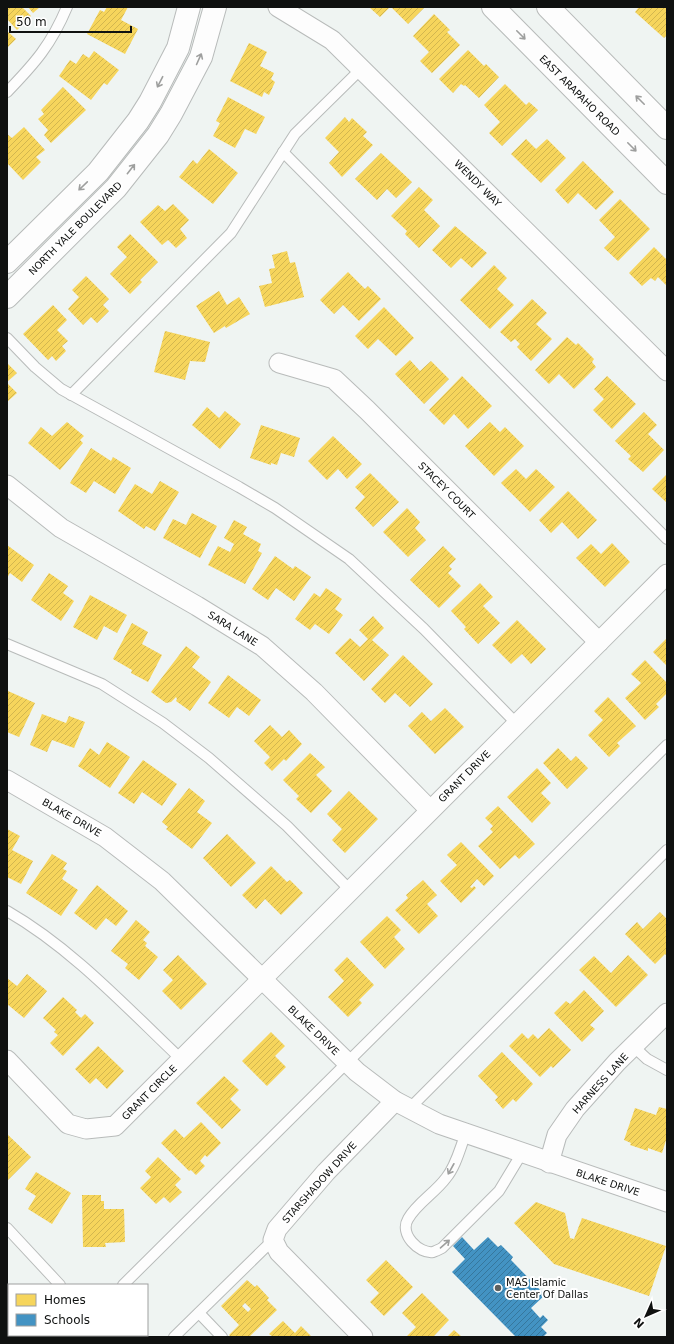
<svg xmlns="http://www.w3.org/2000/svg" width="674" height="1344" viewBox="0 0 674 1344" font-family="'DejaVu Sans',sans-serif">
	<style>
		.homes { fill: url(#homes-hatch); fill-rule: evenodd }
		.schools { fill: url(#schools-hatch) }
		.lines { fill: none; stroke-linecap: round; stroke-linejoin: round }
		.service-casing { stroke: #b8bbba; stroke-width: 12 }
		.minor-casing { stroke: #b8bbba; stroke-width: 21 }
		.tertiary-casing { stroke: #b8bbba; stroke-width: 24 }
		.secondary-casing { stroke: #b8bbba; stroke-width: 24 }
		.service { stroke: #fdfdfd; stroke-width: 10 }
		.minor { stroke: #fdfdfd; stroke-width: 19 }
		.tertiary { stroke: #fdfdfd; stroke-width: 22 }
		.secondary { stroke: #fdfdfd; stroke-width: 22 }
		.oneway { stroke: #9e9f9e }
		.poi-dot { fill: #5d605f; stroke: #fff; stroke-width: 1.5 }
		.labels { text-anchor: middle; stroke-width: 4; stroke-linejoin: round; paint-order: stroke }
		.street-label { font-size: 10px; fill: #0f1110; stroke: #fff }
		.poi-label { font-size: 10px; fill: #0f1110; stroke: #fff; text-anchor: start }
	</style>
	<defs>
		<pattern id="homes-hatch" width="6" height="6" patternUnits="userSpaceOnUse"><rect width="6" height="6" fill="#f6d55c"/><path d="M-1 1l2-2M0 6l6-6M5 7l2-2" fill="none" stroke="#d2b64f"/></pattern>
		<pattern id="schools-hatch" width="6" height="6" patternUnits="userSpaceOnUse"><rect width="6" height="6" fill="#4393c3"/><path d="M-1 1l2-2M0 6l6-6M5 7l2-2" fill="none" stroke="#36779d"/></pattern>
	</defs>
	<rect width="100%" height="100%" fill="#eff4f2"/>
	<g class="homes">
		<polygon points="7,7 22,7 31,16 17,30 7,19"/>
		<polygon points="28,7 40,7 33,13"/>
		<polygon points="107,7 128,7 121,20 138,29 125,54 87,34 100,10 104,12"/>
		<polygon points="369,7 390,7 380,17"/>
		<polygon points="391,7 425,7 408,24"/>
		<polygon points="639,7 667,7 667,35 664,38 635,12"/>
		<polygon points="434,14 450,30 447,32 460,45 432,73 420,61 429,52 413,36"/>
		<polygon points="7,31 16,39 7,48"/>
		<polygon points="249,43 267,52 260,66 274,73 271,79 275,82 269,95 264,92 262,97 230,81"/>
		<polygon points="468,50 484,66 486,64 499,77 479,98 465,85 464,86 461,84 453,93 439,79"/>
		<polygon points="94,51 119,70 107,85 104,83 91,100 59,76 70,60 76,64 83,54 89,58"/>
		<polygon points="505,84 526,105 529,102 538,110 502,146 489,133 500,122 484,105"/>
		<polygon points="63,87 86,110 51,143 44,135 48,130 38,119 44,114 41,110"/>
		<polygon points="228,97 265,117 256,134 245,129 235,148 213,136 220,123 216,121"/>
		<polygon points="345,117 349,122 352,118 367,132 363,136 373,145 342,177 329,163 339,152 325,138"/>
		<polygon points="24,127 45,150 36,157 41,162 23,180 7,163 7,134 12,138"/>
		<polygon points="526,139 536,149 547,139 566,158 541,183 511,154"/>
		<polygon points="209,149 238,173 213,204 179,177 193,160 197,164"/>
		<polygon points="381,153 412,182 396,198 387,189 377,200 355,179"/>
		<polygon points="583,161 614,192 596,210 578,193 568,204 555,190"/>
		<polygon points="419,187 433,200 424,210 440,226 419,248 405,234 407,231 391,216"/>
		<polygon points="620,199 650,229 618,261 604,248 615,237 599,220"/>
		<polygon points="173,204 189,220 180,229 187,238 176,248 168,240 162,245 140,222 158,205 165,211"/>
		<polygon points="455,226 487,253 472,268 461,258 451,268 432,250"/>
		<polygon points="130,234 158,262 140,280 142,282 130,294 110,274 127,257 117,247"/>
		<polygon points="654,247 667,260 667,286 658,277 655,281 651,278 642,286 629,273"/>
		<polygon points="287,251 290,263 295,262 304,297 265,307 259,286 272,283 269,269 275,268 272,255"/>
		<polygon points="494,265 507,278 497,289 514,305 490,329 460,300"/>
		<polygon points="348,272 365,289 368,286 381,299 359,321 343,305 334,314 320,300"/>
		<polygon points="86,276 109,299 103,305 109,311 97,323 91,317 83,325 68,309 79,297 72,290"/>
		<polygon points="219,291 227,305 239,297 250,314 226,328 225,326 214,333 196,306"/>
		<polygon points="532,299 547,313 536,324 552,339 531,361 517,347 520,344 515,339 511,342 500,332"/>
		<polygon points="53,305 67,320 57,330 68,341 62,346 66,351 56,361 52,356 48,360 23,334"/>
		<polygon points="384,307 414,338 396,356 378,339 368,349 355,336"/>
		<polygon points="165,331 210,342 205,362 190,361 185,380 154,372"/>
		<polygon points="567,337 576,345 578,343 594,359 592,362 596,367 574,389 559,374 549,384 535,370"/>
		<polygon points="410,360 420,371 431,361 449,379 424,404 395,374"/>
		<polygon points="7,363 17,373 7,382"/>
		<polygon points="462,376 492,406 468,429 454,414 444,425 429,410"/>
		<polygon points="607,376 636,404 612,429 593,410 604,399 594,389"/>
		<polygon points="7,383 17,393 7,402"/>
		<polygon points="207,407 219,418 225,411 241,424 220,449 192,425"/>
		<polygon points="644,412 657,425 648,434 664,450 643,472 628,459 631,456 615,441"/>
		<polygon points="67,422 84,436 80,440 83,443 60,470 28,443 41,427 52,436"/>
		<polygon points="490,422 500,432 505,427 524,446 494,476 465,446"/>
		<polygon points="261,425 300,438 294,457 281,453 277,465 271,463 271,465 250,458"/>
		<polygon points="333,436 362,464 347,479 338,469 327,480 308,461"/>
		<polygon points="91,448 111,461 113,457 131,468 115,494 94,481 86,493 70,483"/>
		<polygon points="516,469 526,479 536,469 555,487 530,512 501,483"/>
		<polygon points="370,473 399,502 373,527 355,508 365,497 355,487"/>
		<polygon points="667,474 667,503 652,489"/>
		<polygon points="160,481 179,492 155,531 146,526 144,529 118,511 135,484 152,494"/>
		<polygon points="568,491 597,520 578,539 562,522 551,533 539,520"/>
		<polygon points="407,508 420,522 415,528 426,540 408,557 383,532"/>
		<polygon points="192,513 217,526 200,558 163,538 173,519 186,525"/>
		<polygon points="234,520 247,527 243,534 261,544 258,551 262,553 245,584 208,565 218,546 230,552 234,544 224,538"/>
		<polygon points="612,543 630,562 605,587 576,558 591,544 601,554"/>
		<polygon points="7,545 34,565 22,582 10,573 7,578"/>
		<polygon points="443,546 456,559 449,566 452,569 448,573 461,586 439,608 410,580"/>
		<polygon points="275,556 293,569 295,566 311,577 294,601 276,588 268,600 252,589"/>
		<polygon points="49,573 68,586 63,593 74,601 61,621 31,600"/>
		<polygon points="480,583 493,597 483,606 500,623 478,644 464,629 466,627 451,611"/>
		<polygon points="326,588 342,599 335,609 343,615 329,634 315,624 310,630 295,619 314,593 320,597"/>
		<polygon points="90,595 127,615 117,633 104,626 97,640 73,627"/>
		<polygon points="373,616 384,628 372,640 389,655 364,681 335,653 350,638 360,647 368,639 359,630"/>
		<polygon points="517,620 546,649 531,664 522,654 511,664 492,645"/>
		<polygon points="132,623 148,632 142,644 162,655 148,682 131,673 132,670 113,659"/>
		<polygon points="667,638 667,666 653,652"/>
		<polygon points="186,646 200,657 192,667 211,682 190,711 176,701 177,699 176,697 171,702 166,703 151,692"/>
		<polygon points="403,655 433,684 410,707 395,693 385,703 371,689"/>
		<polygon points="645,660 667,683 667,693 656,704 659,707 645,720 625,698 641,683 631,674"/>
		<polygon points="228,675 261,700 249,716 237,707 229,718 208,703"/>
		<polygon points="8,691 35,703 19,737 7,732"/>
		<polygon points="608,697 636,726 617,743 620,746 609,757 588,735 603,720 594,711"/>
		<polygon points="445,708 464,727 435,754 408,726 422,712 431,721"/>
		<polygon points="42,714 66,723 69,716 85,722 74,748 52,740 47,752 30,745"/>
		<polygon points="270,725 282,737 289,730 302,744 286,761 284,759 272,771 264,763 270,757 254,741"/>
		<polygon points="107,742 130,757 110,788 78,766 90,748 99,755"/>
		<polygon points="558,748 571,761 576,756 588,768 567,789 543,763"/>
		<polygon points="310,753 325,767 316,775 332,791 311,813 296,799 299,796 283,780"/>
		<polygon points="143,760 177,784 162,806 142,792 134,804 118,793"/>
		<polygon points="537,768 551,783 541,793 551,803 532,823 507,797"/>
		<polygon points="189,788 205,801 197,812 212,823 192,849 166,829 168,827 162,822"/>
		<polygon points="349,791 378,819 345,853 332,840 342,829 327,814"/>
		<polygon points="498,806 535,844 519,859 515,855 500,869 478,846 493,832 490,829 493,826 485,818"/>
		<polygon points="7,829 20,836 12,850 33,861 21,884 7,877"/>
		<polygon points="227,834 256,863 231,887 203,858"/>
		<polygon points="461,842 494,876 484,886 477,879 470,887 472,888 474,886 476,888 461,903 440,881 457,865 447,855"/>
		<polygon points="52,854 67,863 63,869 67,871 62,879 78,890 61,916 26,893"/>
		<polygon points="271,866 287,882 290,880 303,893 281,915 265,899 256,909 242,895"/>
		<polygon points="423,880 437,895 427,904 438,916 419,934 395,910 408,898 406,895"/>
		<polygon points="97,885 128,911 116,926 106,918 96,930 74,913"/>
		<polygon points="660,912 667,919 667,956 665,954 655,964 625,934 637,922 643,929"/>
		<polygon points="387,916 401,930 394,937 405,949 385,969 360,942"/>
		<polygon points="136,920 150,932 143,940 147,943 145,946 158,957 139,980 125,968 128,964 111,951"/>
		<polygon points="178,955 207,984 181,1010 162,991 173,980 163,970"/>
		<polygon points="628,955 648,975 616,1007 579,970 594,956 611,973"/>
		<polygon points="347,957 374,985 359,1000 362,1003 348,1017 328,997 344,981 334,970"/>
		<polygon points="27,974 47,991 24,1018 7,1004 7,978 17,986"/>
		<polygon points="584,990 604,1011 590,1025 595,1029 582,1042 554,1013 566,1001 570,1004"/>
		<polygon points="63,997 77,1010 75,1012 81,1018 85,1014 94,1023 63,1056 50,1043 58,1035 54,1032 56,1030 43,1018"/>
		<polygon points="549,1028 571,1050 553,1068 551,1066 540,1077 509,1046 522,1033 528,1039 533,1034 538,1039"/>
		<polygon points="271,1032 285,1046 275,1056 286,1067 267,1086 242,1061"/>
		<polygon points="98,1046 124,1071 107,1089 96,1078 90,1084 75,1069"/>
		<polygon points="502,1052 533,1084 516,1102 513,1099 503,1109 495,1100 498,1097 478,1076"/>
		<polygon points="224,1076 239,1090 230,1099 241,1110 222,1129 196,1103"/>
		<polygon points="659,1107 667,1109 667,1137 662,1153 648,1148 648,1151 630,1145 631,1143 624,1140 635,1108 656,1115"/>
		<polygon points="201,1122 221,1143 207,1157 205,1155 200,1161 205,1166 196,1175 191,1170 189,1171 161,1143 175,1129 184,1138"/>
		<polygon points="7,1134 31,1157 7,1181"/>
		<polygon points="158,1157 181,1179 175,1185 182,1192 170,1203 164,1197 156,1204 140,1188 151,1177 145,1171"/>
		<polygon points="36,1172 71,1193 52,1224 28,1209 36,1196 25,1189"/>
		<polygon points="82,1195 101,1195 101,1201 104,1201 104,1209 124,1209 125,1242 105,1243 106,1247 83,1247"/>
		<polygon points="536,1202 565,1213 570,1238 574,1239 582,1218 666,1246 649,1296 554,1264 514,1223"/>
		<polygon points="386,1260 413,1287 384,1316 370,1302 379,1293 366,1280"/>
		<path d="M247,1280L255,1287L257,1285L269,1298L267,1300L277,1310L249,1337H231L229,1335L239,1325L221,1306ZM245,1303L251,1309L248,1312L242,1306Z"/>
		<polygon points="422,1293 449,1320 433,1337 406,1337 416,1327 402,1313"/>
		<polygon points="283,1321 295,1333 301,1326 312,1337 273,1337 269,1334"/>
		<polygon points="454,1330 462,1337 447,1337"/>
	</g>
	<polygon class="schools" points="462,1237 474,1250 488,1237 498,1247 501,1245 513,1257 511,1260 545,1295 531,1308 540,1318 543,1315 548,1320 541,1327 547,1333 543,1337 516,1337 452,1272 465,1259 453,1246"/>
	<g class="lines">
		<defs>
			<g id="service">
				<path d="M7,92C35,63 51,45 67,7"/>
				<polyline points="283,152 667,539"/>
				<polyline points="7,338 35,367 61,389 239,487 275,508 349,559 424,629 517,724"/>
				<polyline points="71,395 231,233 295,134 362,68"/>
				<polyline points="7,644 102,684 163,723 209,758 287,826 350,890"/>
				<path d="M7,911C73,949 127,1008 182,1060"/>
				<polyline points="633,1046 647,1059 667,1070"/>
				<polyline points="409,1109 667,850"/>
				<path d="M466,1133C460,1148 456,1166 446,1178C435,1193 417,1203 408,1219C399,1234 419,1254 433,1252C436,1251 440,1249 442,1248L499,1191L522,1153"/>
				<polyline points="7,1228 60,1285"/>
				<polyline points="123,1285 667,745"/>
				<polyline points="199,1313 222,1337"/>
				<polyline points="70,1337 72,1335"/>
				<polyline points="174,1337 273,1240"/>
			</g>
			<g id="minor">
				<polyline points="278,7 332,40 667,371"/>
				<polyline points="279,363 334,379 367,410 599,642"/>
				<polyline points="7,485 61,528 197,606 262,646 314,692 430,810"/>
				<polyline points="7,780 105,837 162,881 357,1072 395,1101 439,1124 667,1202"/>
				<polyline points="7,1060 68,1124 86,1129 115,1126 667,574"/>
				<polyline points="549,1163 557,1135 575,1109 617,1062 667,1013"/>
				<polyline points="363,1337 279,1252 273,1240 277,1229 326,1172 395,1101"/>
			</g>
			<g id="tertiary">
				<polyline points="7,262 98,172 138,121 150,102 178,48 189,7"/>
				<polyline points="7,297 116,188 158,135 171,114 201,57 215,7"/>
			</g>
			<g id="secondary">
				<polyline points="493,7 667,183"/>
				<polyline points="548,7 667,128"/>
			</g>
		</defs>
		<use href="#service" class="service-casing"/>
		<use href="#minor" class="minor-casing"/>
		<use href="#tertiary" class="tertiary-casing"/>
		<use href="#secondary" class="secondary-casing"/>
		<use href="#service" class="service"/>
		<use href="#minor" class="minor"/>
		<use href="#tertiary" class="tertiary"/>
		<use href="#secondary" class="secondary"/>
	</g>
	<defs><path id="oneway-shaft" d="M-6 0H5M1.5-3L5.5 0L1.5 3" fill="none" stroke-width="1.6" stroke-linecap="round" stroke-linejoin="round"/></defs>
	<g class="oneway">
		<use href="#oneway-shaft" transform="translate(521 35) rotate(45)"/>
		<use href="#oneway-shaft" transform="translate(199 59) rotate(-66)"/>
		<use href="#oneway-shaft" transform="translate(160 82) rotate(117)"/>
		<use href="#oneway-shaft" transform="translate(640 100) rotate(-135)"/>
		<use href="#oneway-shaft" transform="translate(632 147) rotate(45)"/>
		<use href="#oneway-shaft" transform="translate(131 169) rotate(-52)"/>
		<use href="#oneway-shaft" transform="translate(83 186) rotate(136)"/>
		<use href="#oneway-shaft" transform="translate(451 1169) rotate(119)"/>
		<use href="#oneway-shaft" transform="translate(445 1244) rotate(-41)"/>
	</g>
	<circle class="poi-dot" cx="498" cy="1288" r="4"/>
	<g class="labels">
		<g class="street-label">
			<text transform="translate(580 95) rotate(45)" y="4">EAST ARAPAHO ROAD</text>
			<text transform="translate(478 183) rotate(45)" y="4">WENDY WAY</text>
			<text transform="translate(75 228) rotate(-45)" y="4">NORTH YALE BOULEVARD</text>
			<text transform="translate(447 490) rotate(45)" y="4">STACEY COURT</text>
			<text transform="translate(233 628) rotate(32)" y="4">SARA LANE</text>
			<text transform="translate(464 776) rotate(-45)" y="4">GRANT DRIVE</text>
			<text transform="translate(72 817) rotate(30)" y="4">BLAKE DRIVE</text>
			<text transform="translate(314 1030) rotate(44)" y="4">BLAKE DRIVE</text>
			<text transform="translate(600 1083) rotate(-48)" y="4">HARNESS LANE</text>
			<text transform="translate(149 1092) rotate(-45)" y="4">GRANT CIRCLE</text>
			<text transform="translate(319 1182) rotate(-48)" y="4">STARSHADOW DRIVE</text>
			<text transform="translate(608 1182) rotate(18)" y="4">BLAKE DRIVE</text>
		</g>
		<g class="poi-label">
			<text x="506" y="1286">MAS Islamic<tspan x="506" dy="12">Center Of Dallas</tspan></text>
		</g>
	</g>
	<rect width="674" height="1344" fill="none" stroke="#0f1110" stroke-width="16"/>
	<rect x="8" y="1284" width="140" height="52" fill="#ffffff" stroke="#9fa09f"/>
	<rect x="16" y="1294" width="20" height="12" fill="#f6d55c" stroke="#9fa09f"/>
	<text x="44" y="1304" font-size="12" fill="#0f1110">Homes</text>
	<rect x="16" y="1314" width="20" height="12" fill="#4393c3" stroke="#9fa09f"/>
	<text x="44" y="1324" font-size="12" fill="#0f1110">Schools</text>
	<g transform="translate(646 1316) rotate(225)" stroke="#ffffff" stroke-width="3" paint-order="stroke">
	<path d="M0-3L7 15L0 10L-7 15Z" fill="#0f1110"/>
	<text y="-6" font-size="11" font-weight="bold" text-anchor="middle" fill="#0f1110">N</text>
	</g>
	<path d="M10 26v6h121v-6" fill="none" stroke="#0f1110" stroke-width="2"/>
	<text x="16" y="26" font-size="12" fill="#0f1110" stroke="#ffffff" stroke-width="3" paint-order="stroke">50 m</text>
</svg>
